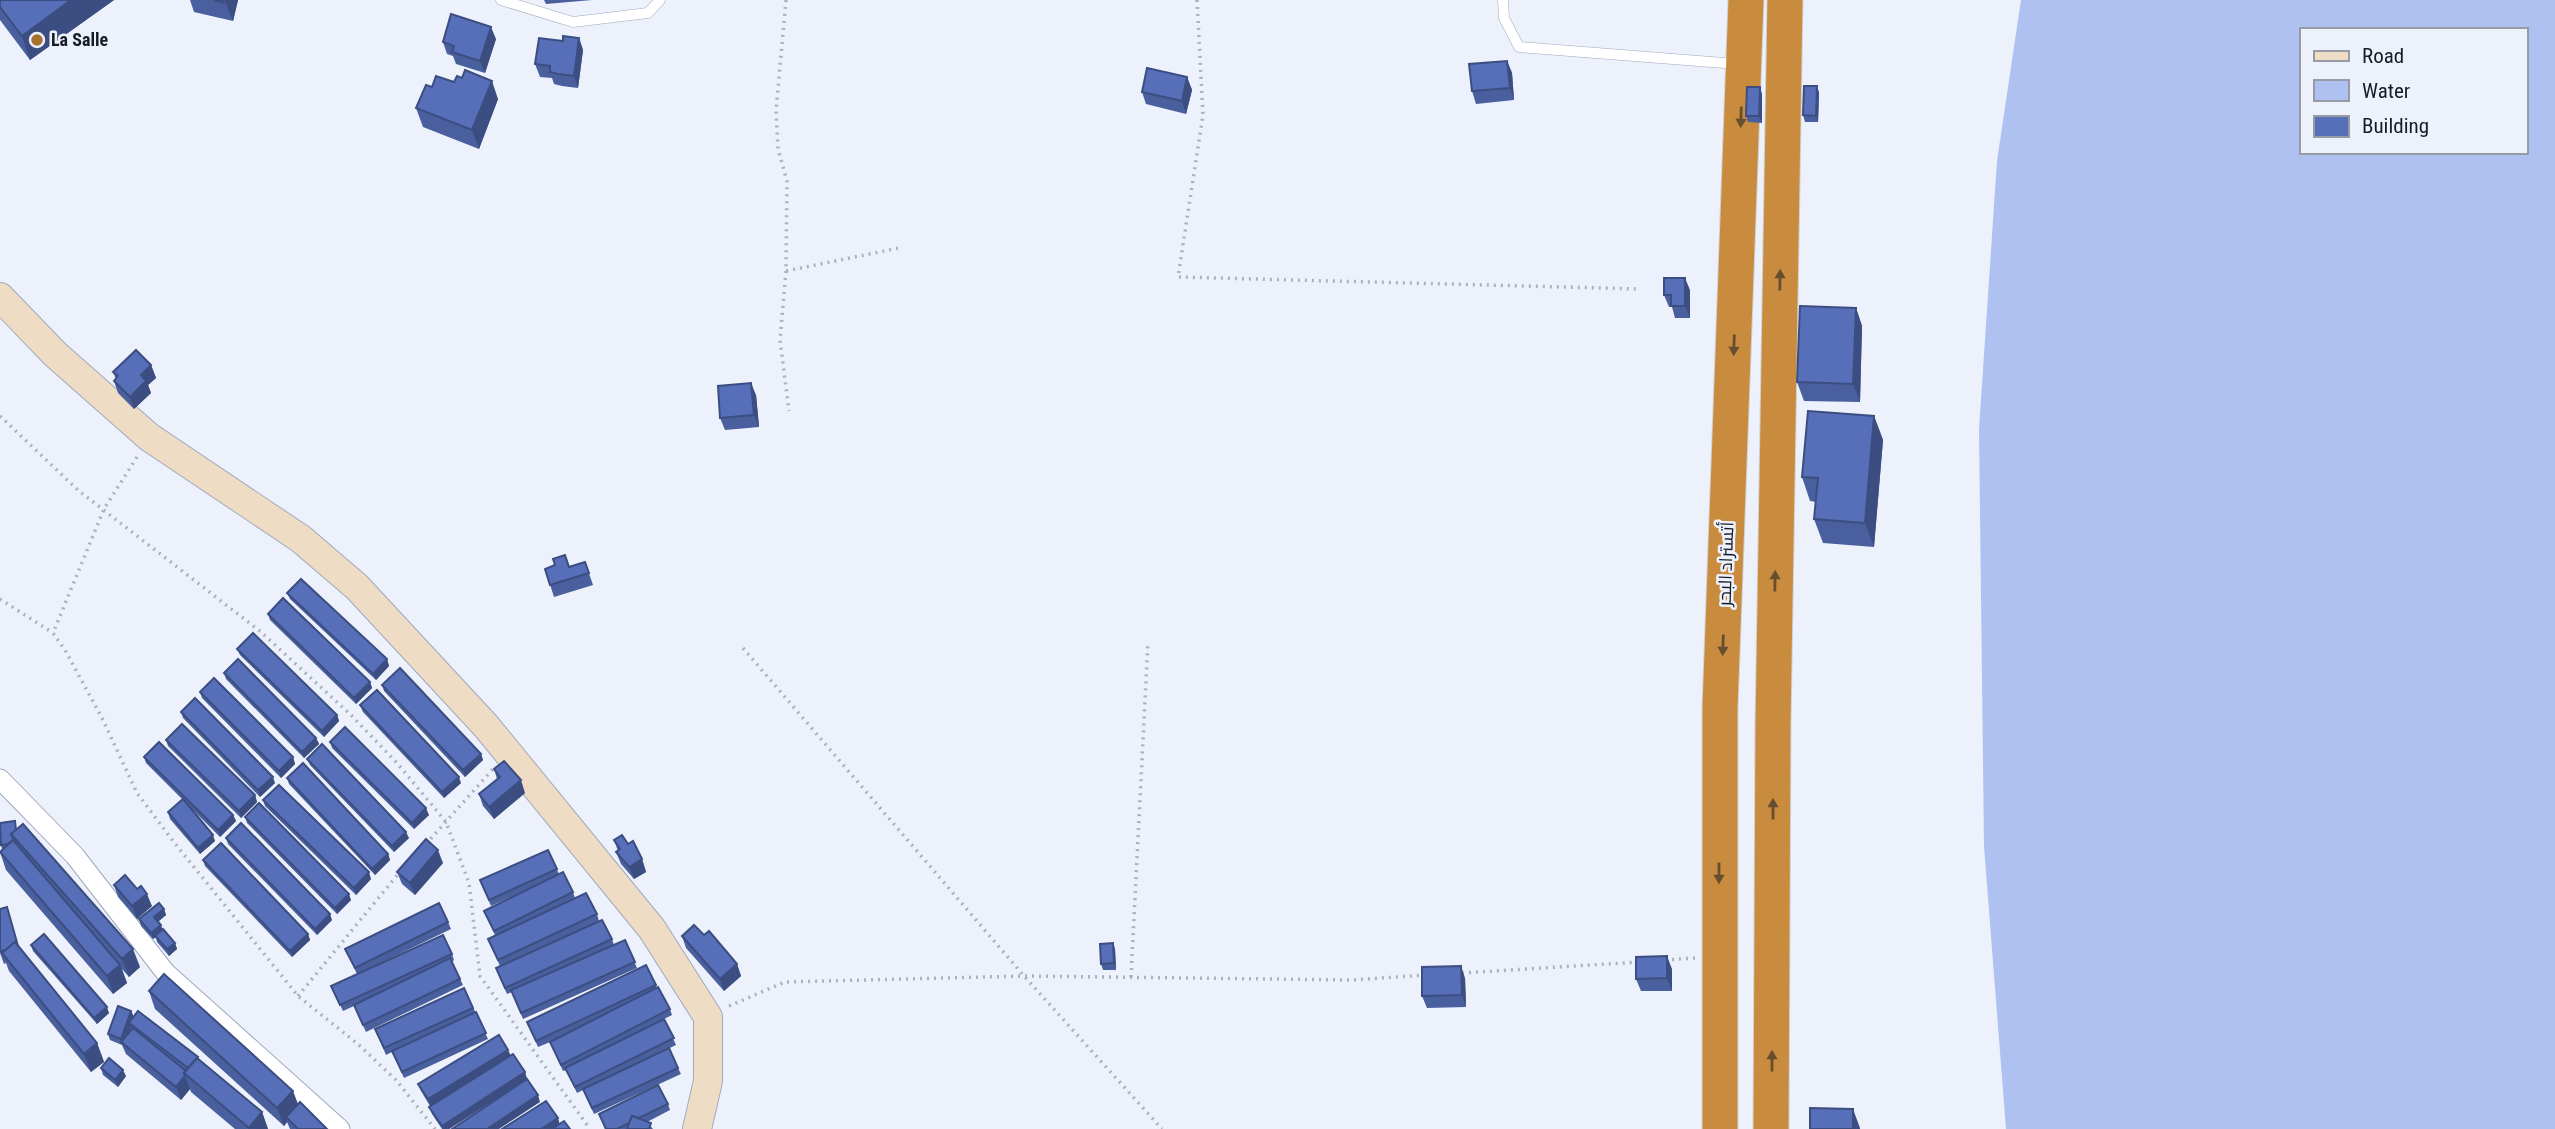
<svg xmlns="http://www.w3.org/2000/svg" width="2555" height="1129" viewBox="0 0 2555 1129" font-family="'Roboto Condensed',Cairo,sans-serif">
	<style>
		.water { fill: #aec1f1; fill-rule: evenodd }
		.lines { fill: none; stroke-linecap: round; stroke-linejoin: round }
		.lane-casing { stroke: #9fa8bf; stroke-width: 11 }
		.street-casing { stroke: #9fa8bf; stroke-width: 21 }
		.secondary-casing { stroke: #9fa8bf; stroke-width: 30 }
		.highway-casing { stroke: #d1d1d3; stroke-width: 37 }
		.path { stroke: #acb0ba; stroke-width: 3.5; stroke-dasharray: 2 5; stroke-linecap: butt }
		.lane { stroke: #fff; stroke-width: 10 }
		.street { stroke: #fff; stroke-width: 19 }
		.secondary { stroke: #efdcc5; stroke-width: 28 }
		.highway { stroke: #c98c3e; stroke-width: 35 }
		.wall { fill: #4a5f9e }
		.shaded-wall { fill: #3c4e81 }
		.building { fill: #566fb8; stroke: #3c4e81; stroke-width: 2 }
		.oneway { fill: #674e2f }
		.poi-dot { fill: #a7722c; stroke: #edf1fb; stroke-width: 2.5 }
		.labels { text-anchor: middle; stroke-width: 5; stroke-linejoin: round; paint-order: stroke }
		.poi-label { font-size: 18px; font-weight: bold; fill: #171b23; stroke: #edf1fb; text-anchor: start }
		.street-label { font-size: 18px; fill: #171b23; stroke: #edf1fb }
	</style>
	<rect width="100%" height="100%" fill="#edf1fb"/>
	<path class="water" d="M2021,0H2555V1129H2006L1984,846L1979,429L1997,161ZM2301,30H2525V152H2301Z"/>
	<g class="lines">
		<defs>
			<g id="lane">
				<polyline points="501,0 573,22 648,13 660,0"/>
				<polyline points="1503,0 1504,18 1519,47 1737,64"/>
			</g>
			<polyline id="street" points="0,779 75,856 165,972 340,1129"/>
			<polyline id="secondary" points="0,297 55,354 149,437 301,539 357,587 486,726 652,929 708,1017 708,1081 697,1129"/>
			<g id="highway">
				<polyline points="1720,1129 1720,708 1746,0"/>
				<polyline points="1771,1129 1773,724 1785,0"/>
			</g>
		</defs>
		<use href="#lane" class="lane-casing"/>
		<use href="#street" class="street-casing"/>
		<use href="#secondary" class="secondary-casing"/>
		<use href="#highway" class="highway-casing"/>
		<g class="path">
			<polyline points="786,0 776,111 778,149 787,181 786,271 899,248"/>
			<polyline points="1197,0 1203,115 1178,277 1640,289"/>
			<polyline points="786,271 780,340 789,411"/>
			<polyline points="0,416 79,491 261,632 351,715 397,763 446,822 469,883 480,976 590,1129"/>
			<polyline points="137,457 104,509 53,633 65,650 102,718 137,793 173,841 298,996 359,1045 396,1080 435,1129"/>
			<polyline points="0,599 53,633"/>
			<polyline points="743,648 1024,976 1162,1129"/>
			<polyline points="426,844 493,769"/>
			<polyline points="1665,960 1695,958"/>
			<polyline points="1462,973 1639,962"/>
			<polyline points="1131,977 1148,642"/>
			<polyline points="298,996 399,873"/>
			<polyline points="729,1006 785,982 1024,976 1352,980 1426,975"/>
		</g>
		<use href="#lane" class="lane"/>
		<use href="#street" class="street"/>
		<use href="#secondary" class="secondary"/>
		<use href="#highway" class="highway"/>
	</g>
	<g class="wall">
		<polygon points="0,0 114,0 30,60 0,20"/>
		<polygon points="190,0 238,0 233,21 194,12"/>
		<polygon points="544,0 592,0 546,4"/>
		<polygon points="579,38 583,50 578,88 562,86 554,84 552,78 540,77 535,64"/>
		<polygon points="496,39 485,73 456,64 453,56 447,54 443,42"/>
		<polygon points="1507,61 1512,73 1514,100 1476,104 1472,91"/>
		<polygon points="1187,77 1192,90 1186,114 1146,104 1142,92"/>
		<polygon points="1817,86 1819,93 1818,122 1805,122 1803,115"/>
		<polygon points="432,87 498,99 479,149 423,127 416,108"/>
		<polygon points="1762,94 1762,123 1748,122 1746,116"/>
		<polygon points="1690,290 1690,318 1675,318 1672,307 1669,307 1664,295"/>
		<polygon points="1856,308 1862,326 1860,402 1804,401 1797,382"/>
		<polygon points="151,365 156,378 148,385 151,393 134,409 118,393 114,381 116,379 113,372"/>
		<polygon points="756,395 759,427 725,430 720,418"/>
		<polygon points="1874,416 1883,440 1874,547 1823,543 1814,519 1816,502 1810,501 1802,477"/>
		<polygon points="585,562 593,585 554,597 545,569 570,566"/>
		<polygon points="287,593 387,659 389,666 376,680 290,599"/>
		<polygon points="268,614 370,682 372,688 356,704 270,620"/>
		<polygon points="237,649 337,715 339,721 324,737 240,655"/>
		<polygon points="224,673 316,738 319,744 304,758 226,679"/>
		<polygon points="382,685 481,754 483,760 465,777 384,691"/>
		<polygon points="200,692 293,757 295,764 281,778 202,698"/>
		<polygon points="360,705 461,783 444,798 363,712"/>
		<polygon points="181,712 275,783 260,797 183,718"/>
		<polygon points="166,740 255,795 257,802 241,818 168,746"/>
		<polygon points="330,742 429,815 414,829 332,748"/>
		<polygon points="144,757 233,815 236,821 220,837 186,803 215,841 200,854 170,819 168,812 183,800 146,763"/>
		<polygon points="307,759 409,838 394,852 310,765"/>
		<polygon points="494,769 525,793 494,819 483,806 479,794 497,779"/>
		<polygon points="287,778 388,854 390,860 375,875 289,784"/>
		<polygon points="263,800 371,879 356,895 265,806"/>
		<polygon points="245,817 351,900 337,914 247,823"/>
		<polygon points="17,829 140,967 129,977 122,969 127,983 113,994 6,870 0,852 2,849 1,845"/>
		<polygon points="226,838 332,920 317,935 228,844"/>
		<polygon points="614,840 628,844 642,859 646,872 634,879 621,864 616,852 618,851"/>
		<polygon points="548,850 559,874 573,892 575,898 597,914 599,921 612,939 614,945 625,940 637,968 523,1019 512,992 507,994 498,974 500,966 488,939 495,935 484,911 515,895 491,906 480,880"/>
		<polygon points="203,860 308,934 310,940 292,957 205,866"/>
		<polygon points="443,863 415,895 402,884 397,872"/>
		<polygon points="114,885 152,906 137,919 118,897"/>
		<polygon points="7,907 19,948 97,1043 104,1062 91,1072 9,971 6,963 4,964 0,953 0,909"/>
		<polygon points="164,909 166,915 158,922 162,930 175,943 177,949 169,956 157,942 156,937 153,939 141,926 139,919"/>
		<polygon points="448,922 451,929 360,973 452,954 454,960 452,962 463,985 366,1032 354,1006 343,1011 334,992 357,974 345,949"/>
		<polygon points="704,935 737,964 741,976 724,991 686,948 682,936"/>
		<polygon points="31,945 109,1013 97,1024 33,951"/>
		<polygon points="1115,949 1116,970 1103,970 1101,964"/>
		<polygon points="646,965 657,988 670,1009 672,1015 664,1019 676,1045 649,1058 678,1068 681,1074 594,1114 583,1090 577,1093 566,1070 563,1071 550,1042 555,1040 538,1047 527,1022"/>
		<polygon points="1672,969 1672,991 1641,991 1636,979"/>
		<polygon points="1465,978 1466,1007 1427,1008 1422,996"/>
		<polygon points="464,988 488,1039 404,1078 392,1052 386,1055 375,1029"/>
		<polygon points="149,991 298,1105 327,1129 290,1129 287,1122 284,1126 155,1009"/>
		<polygon points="131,1011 134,1017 198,1057 199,1059 262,1112 268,1129 235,1129 191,1092 190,1089 181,1100 126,1054 122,1045 110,1040 108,1034"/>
		<polygon points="510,1055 525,1072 527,1079 449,1129 442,1129 432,1114 429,1107 484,1072 430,1106 421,1091 418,1084"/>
		<polygon points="101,1068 126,1076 118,1087 103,1075"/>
		<polygon points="668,1104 670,1110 647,1122 653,1129 605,1129 599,1114"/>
	</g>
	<g class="shaded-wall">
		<polygon points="71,0 114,0 30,60 22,36"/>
		<polygon points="227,0 238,0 233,21 226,3"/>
		<polygon points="491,27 496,39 485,73 480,61"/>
		<polygon points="579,38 583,50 578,88 574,76"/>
		<polygon points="1507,61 1512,73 1514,100 1510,88"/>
		<polygon points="1187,77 1192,90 1186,114 1182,101"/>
		<polygon points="492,81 498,99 479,149 472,130"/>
		<polygon points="1817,86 1819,93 1818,122 1816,116"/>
		<polygon points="1760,87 1762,94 1762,123 1759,116"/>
		<polygon points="1685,278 1690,290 1690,318 1685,306"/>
		<polygon points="1856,308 1862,326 1860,402 1853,384"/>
		<polygon points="151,365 156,378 148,385 151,393 134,409 130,397 141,375"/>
		<polygon points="751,383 756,395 759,427 754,415"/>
		<polygon points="1874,416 1883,440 1874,547 1865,523"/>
		<polygon points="387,659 389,666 376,680 373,674"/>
		<polygon points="370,682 372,688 356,704 354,698"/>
		<polygon points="337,715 339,721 324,737 322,731"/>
		<polygon points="316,738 319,744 304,758 302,752"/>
		<polygon points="481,754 483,760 465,777 463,770"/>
		<polygon points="293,757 295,764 281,778 279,771"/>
		<polygon points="273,777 275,783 260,797 258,790"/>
		<polygon points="459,777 461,783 444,798 442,792"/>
		<polygon points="521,780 525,793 494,819 489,807"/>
		<polygon points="255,795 257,802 241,818 239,811"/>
		<polygon points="426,808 429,815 414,829 412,823"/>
		<polygon points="233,815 236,821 220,837 218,830"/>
		<polygon points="406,832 409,838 394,852 392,846"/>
		<polygon points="213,835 215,841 200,854 198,848"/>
		<polygon points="438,850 443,863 415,895 410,883"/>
		<polygon points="388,854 390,860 375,875 372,869"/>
		<polygon points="642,859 646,872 634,879 629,867"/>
		<polygon points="369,872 371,879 356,895 354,888"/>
		<polygon points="147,894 152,906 137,919 132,906"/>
		<polygon points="349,894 351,900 337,914 335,908"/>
		<polygon points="164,909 166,915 156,923 154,917"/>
		<polygon points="330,914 332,920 317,935 315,929"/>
		<polygon points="161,925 163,931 153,939 151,933"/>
		<polygon points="308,934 310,940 292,957 290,951"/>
		<polygon points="175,943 177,949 169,956 167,949"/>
		<polygon points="1113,943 1115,949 1116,970 1114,963"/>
		<polygon points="133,949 140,967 129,977 122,959"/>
		<polygon points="1667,956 1672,969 1672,991 1667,978"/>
		<polygon points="737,964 741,976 724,991 720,979"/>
		<polygon points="120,965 127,983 113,994 107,976"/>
		<polygon points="1461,966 1465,978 1466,1007 1462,995"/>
		<polygon points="107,1007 109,1013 97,1024 94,1018"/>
		<polygon points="131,1011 134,1017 129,1023 131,1026 123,1045 121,1039"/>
		<polygon points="97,1043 104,1062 91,1072 84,1054"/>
		<polygon points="508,1050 511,1056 430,1106 428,1099"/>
		<polygon points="123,1070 126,1076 118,1087 115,1080"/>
		<polygon points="525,1072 527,1079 449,1129 443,1129 442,1126"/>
		<polygon points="185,1076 190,1089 181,1100 176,1087"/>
		<polygon points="293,1091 300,1109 286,1117 287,1122 284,1126 277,1108"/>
		<polygon points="538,1095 540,1102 499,1129 487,1129"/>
		<polygon points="1853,1109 1860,1128 1860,1129 1853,1129"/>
		<polygon points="262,1112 268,1129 249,1129 249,1128"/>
		<polygon points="558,1118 560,1125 553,1129 541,1129"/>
	</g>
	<g class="building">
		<polygon points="0,0 71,0 22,36 0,7"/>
		<polygon points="214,0 227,0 226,3"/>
		<polygon points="451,14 491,27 480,61 452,52 454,46 443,42"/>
		<polygon points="563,36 579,38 574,76 558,74 550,72 550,66 535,64 539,38 563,41"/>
		<polygon points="1507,61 1510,88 1472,91 1469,64"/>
		<polygon points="1147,68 1187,77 1182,101 1142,92"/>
		<polygon points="465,70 492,81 472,130 416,108 426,85 432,87 436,76 454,82 457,76 462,78"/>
		<polygon points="1804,86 1817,86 1816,116 1803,115"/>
		<polygon points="1747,87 1760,87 1759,116 1746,116"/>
		<polygon points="1664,278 1685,278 1685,306 1671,306 1671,295 1664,295"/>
		<polygon points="1800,306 1856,308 1853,384 1797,382"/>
		<polygon points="136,350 151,365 141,375 146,381 130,397 114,381 118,376 113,372"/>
		<polygon points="751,383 754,415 720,418 718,386"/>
		<polygon points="1808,411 1874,416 1865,523 1814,519 1818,478 1802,477"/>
		<polygon points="565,555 569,567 585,562 589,573 550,585 545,569 555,565 553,559"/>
		<polygon points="301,579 387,659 373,674 287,593"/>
		<polygon points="283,598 370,682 354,698 268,614"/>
		<polygon points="253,633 337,715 322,731 237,649"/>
		<polygon points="238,659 316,738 302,752 224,673"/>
		<polygon points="400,668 481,754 463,770 382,685"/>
		<polygon points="214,678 293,757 279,771 200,692"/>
		<polygon points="377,690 459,777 442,792 360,705"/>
		<polygon points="195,698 273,777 258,790 181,712"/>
		<polygon points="182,724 255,795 239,811 166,740"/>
		<polygon points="345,727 426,808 412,823 330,742"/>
		<polygon points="159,742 233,815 218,830 144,757"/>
		<polygon points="322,744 406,832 392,846 307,759"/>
		<polygon points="504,761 521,780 489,807 479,794 500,777 494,769"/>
		<polygon points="303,763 388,854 372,869 287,778"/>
		<polygon points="279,785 369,872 354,888 263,800"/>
		<polygon points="183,799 213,835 198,848 168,812"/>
		<polygon points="259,803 349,894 335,908 245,817"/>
		<polygon points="15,821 16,830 11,834 14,841 13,840 8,844 1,845 0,823"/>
		<polygon points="241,823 330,914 315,929 226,838"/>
		<polygon points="23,824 133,949 122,959 11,834"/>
		<polygon points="622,835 628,844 633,841 642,859 629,867 616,852 620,849 614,840"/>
		<polygon points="426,839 438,850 410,883 397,872"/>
		<polygon points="13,840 120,965 107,976 0,852"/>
		<polygon points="221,843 308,934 290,951 203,860"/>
		<polygon points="548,850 557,869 489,900 480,880"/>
		<polygon points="563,872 573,892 494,931 484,911"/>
		<polygon points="125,875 137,889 141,886 147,894 132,906 114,885"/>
		<polygon points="586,893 597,914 498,960 488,939"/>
		<polygon points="159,903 164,909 154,917 161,925 151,933 139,919"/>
		<polygon points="439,903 448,922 355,968 345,949"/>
		<polygon points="7,907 18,946 15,942 6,950 0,951 0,909"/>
		<polygon points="602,920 612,939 505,988 496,968"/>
		<polygon points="694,925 704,935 709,931 737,964 720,979 682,936"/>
		<polygon points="163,929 175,943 167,949 155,936"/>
		<polygon points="44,934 107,1007 94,1018 31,945"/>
		<polygon points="443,935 452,954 340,1005 331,986"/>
		<polygon points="625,940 635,962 521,1013 511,990"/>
		<polygon points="15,942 97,1043 84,1054 2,953"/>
		<polygon points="1113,943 1114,963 1101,964 1100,944"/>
		<polygon points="1667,956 1667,978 1636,979 1636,957"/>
		<polygon points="450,958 460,979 363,1025 354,1005"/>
		<polygon points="646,965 656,985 536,1041 527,1022"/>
		<polygon points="1461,966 1462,995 1422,996 1422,967"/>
		<polygon points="164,974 293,1091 277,1108 149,991"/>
		<polygon points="658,987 670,1009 561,1065 550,1042"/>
		<polygon points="464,988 473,1008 384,1048 375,1029"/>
		<polygon points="118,1006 131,1011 121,1039 108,1034"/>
		<polygon points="138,1011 198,1057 188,1068 129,1023"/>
		<polygon points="476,1012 486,1033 402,1072 392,1051"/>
		<polygon points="664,1019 674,1038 575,1087 565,1068"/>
		<polygon points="133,1028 186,1071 184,1073 185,1076 176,1087 121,1042"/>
		<polygon points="499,1035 508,1050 428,1099 418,1084"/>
		<polygon points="669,1048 678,1068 592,1108 583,1089"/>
		<polygon points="513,1054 525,1072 442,1126 429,1107"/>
		<polygon points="109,1058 123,1070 115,1080 101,1068"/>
		<polygon points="197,1058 262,1112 249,1128 184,1073"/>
		<polygon points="527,1079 538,1095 487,1129 452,1129"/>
		<polygon points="658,1085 668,1104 639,1118 632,1116 629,1123 617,1129 606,1129 599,1114"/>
		<polygon points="546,1101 558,1118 541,1129 502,1129"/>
		<polygon points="300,1102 327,1129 298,1129 286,1117"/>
		<polygon points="1810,1108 1853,1109 1853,1129 1810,1129"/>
		<polygon points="632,1116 651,1123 649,1129 627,1129"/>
		<polygon points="564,1121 570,1129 552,1129"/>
	</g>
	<defs><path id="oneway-solid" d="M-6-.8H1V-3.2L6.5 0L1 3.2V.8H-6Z" transform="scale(1.75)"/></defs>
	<g class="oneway">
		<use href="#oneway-solid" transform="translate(1741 117) rotate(92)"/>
		<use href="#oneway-solid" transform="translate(1780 280) rotate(-89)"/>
		<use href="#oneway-solid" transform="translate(1734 345) rotate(92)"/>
		<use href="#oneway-solid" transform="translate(1775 581) rotate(-89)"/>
		<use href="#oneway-solid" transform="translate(1723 645) rotate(92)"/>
		<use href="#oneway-solid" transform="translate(1773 809) rotate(-90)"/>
		<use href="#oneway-solid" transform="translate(1719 873) rotate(90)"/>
		<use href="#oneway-solid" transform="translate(1772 1061) rotate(-90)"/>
	</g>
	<circle class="poi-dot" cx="37" cy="40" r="7"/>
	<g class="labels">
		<g class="poi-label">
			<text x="51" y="46">La Salle</text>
		</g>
		<g class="street-label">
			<text transform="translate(1726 564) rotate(-88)" y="6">أتستراد البحر</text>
		</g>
	</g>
	<rect x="2300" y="28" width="228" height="126" fill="#edf1fb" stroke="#979ba5" stroke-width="2"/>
	<rect x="2314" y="51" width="35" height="10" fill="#efdcc5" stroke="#979ba5" stroke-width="2"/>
	<text x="2362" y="63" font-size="21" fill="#171b23">Road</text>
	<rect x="2314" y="80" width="35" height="21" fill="#aec1f1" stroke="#979ba5" stroke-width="2"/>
	<text x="2362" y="98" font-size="21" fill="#171b23">Water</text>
	<rect x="2314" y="116" width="35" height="21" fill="#566fb8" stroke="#979ba5" stroke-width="2"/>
	<text x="2362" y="133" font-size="21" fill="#171b23">Building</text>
</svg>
